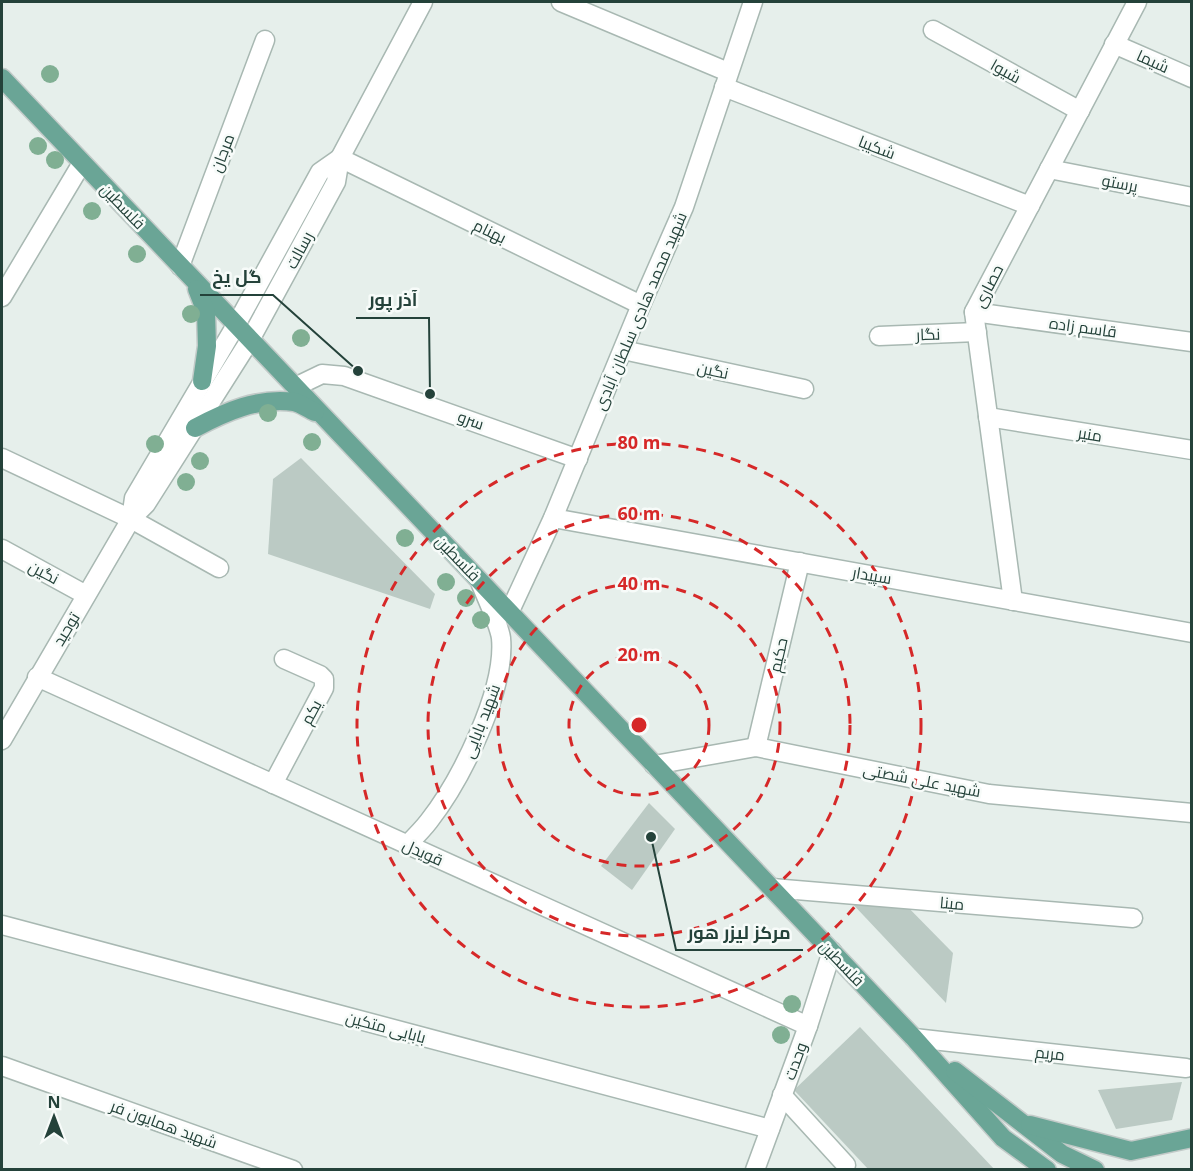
<svg xmlns="http://www.w3.org/2000/svg" width="1193" height="1171" viewBox="0 0 1193 1171" font-family="'Open Sans',Cairo,sans-serif">
	<style>
		.building { fill: #bbcac4 }
		.lines { fill: none; stroke-linecap: round; stroke-linejoin: round }
		.minor-casing { stroke: #a8b8b2; stroke-width: 21 }
		.major-casing { stroke: #c2cac8; stroke-width: 21 }
		.minor { stroke: #fff; stroke-width: 18 }
		.major { stroke: #6aa596; stroke-width: 18 }
		.tree { fill: #80af93 }
		.ring { fill: none; stroke: #d62828; stroke-width: 3; stroke-dasharray: 10 8 }
		.labels { text-anchor: middle; stroke-width: 5; stroke-linejoin: round; paint-order: stroke }
		.street-label { font-size: 16px; fill: #24423a; stroke: #f7fbf9 }
		.centre { fill: #d62828; stroke: #f7fbf9; stroke-width: 3 }
		.ring-label { font-size: 18px; text-anchor: middle; font-weight: bold; fill: #d62828; stroke: #f7fbf9; stroke-width: 5; stroke-linejoin: round; paint-order: stroke }
		.leader { fill: none; stroke: #24423a; stroke-width: 2 }
		.callout-dot { fill: #24423a; stroke: #f7fbf9; stroke-width: 2 }
		.callout-label { font-size: 18px; text-anchor: middle; font-weight: bold; fill: #24423a; stroke: #f7fbf9; stroke-width: 5; stroke-linejoin: round; paint-order: stroke }
	</style>
	<rect width="100%" height="100%" fill="#e6efeb"/>
	<g class="building">
		<polygon points="301,458 435,594 430,609 268,554 273,479"/>
		<polygon points="649,803 675,829 632,890 601,866"/>
		<polygon points="850,885 894,893 953,953 946,1003 848,899"/>
		<polygon points="860,1027 995,1170 869,1170 794,1090"/>
		<polygon points="1182,1082 1172,1120 1116,1129 1098,1090"/>
	</g>
	<g class="lines">
		<defs>
			<g id="minor">
				<polyline points="561,2 728,72"/>
				<polyline points="933,30 1080,111"/>
				<polyline points="1114,44 1192,78"/>
				<polyline points="724,87 1030,206"/>
				<polyline points="340,158 641,305"/>
				<polyline points="1049,169 1192,197"/>
				<polyline points="180,266 265,40"/>
				<polyline points="2,297 82,163"/>
				<polyline points="974,312 1192,342"/>
				<polyline points="879,336 977,332"/>
				<polyline points="623,350 804,389"/>
				<polyline points="295,387 322,374 344,376 578,459"/>
				<polyline points="988,417 1192,450"/>
				<polyline points="2,458 131,519 219,568"/>
				<polyline points="553,518 1192,633"/>
				<polyline points="131,519 134,498 236,325 320,172 340,158"/>
				<polyline points="2,549 86,595"/>
				<polyline points="1013,601 974,312 1137,2"/>
				<polyline points="509,613 553,518 641,305 684,207 753,2"/>
				<polyline points="37,677 808,1026"/>
				<polyline points="2,740 131,519 146,504 250,340 336,182 340,158 423,2"/>
				<polyline points="756,747 800,562"/>
				<polyline points="654,765 756,747 989,794 1192,813"/>
				<polyline points="273,784 324,688 324,679 320,675 284,659"/>
				<path d="M407,845C415,837 423,829 429,821C461,780 506,690 501,638C499,624 486,597 480,582"/>
				<polyline points="772,888 1133,918"/>
				<polyline points="2,925 770,1129"/>
				<polyline points="914,1038 1186,1068"/>
				<polyline points="2,1066 293,1170"/>
				<polyline points="782,1095 846,1165"/>
				<polyline points="755,1170 808,1026 832,951"/>
			</g>
			<g id="major">
				<polyline points="2,78 914,1038 1003,1138 1047,1170"/>
				<polyline points="197,289 206,312 207,346 202,381"/>
				<path d="M195,428C225,412 258,397 294,402C300,403 308,409 315,412"/>
				<polyline points="955,1071 1062,1154 1095,1170"/>
				<polyline points="1030,1125 1131,1151 1192,1138"/>
			</g>
		</defs>
		<use href="#minor" class="minor-casing"/>
		<use href="#major" class="major-casing"/>
		<use href="#minor" class="minor"/>
		<use href="#major" class="major"/>
	</g>
	<g class="tree">
		<circle cx="50" cy="74" r="9"/>
		<circle cx="38" cy="146" r="9"/>
		<circle cx="55" cy="160" r="9"/>
		<circle cx="92" cy="211" r="9"/>
		<circle cx="137" cy="254" r="9"/>
		<circle cx="191" cy="314" r="9"/>
		<circle cx="301" cy="338" r="9"/>
		<circle cx="268" cy="413" r="9"/>
		<circle cx="312" cy="442" r="9"/>
		<circle cx="155" cy="444" r="9"/>
		<circle cx="200" cy="461" r="9"/>
		<circle cx="186" cy="482" r="9"/>
		<circle cx="405" cy="538" r="9"/>
		<circle cx="446" cy="582" r="9"/>
		<circle cx="466" cy="598" r="9"/>
		<circle cx="481" cy="620" r="9"/>
		<circle cx="792" cy="1004" r="9"/>
		<circle cx="781" cy="1035" r="9"/>
	</g>
	<g class="ring">
		<circle cx="639" cy="725" r="70"/>
		<circle cx="639" cy="725" r="141"/>
		<circle cx="639" cy="725" r="211"/>
		<circle cx="639" cy="725" r="282"/>
	</g>
	<g class="labels">
		<g class="street-label">
			<text transform="translate(1153 61) rotate(24)" y="6">شیما</text>
			<text transform="translate(1006 71) rotate(29)" y="6">شیوا</text>
			<text transform="translate(877 147) rotate(21)" y="6">شکیبا</text>
			<text transform="translate(222 153) rotate(-69)" y="6">مرجان</text>
			<text transform="translate(1120 183) rotate(11)" y="6">پرستو</text>
			<text transform="translate(123 206) rotate(46)" y="6">فلسطین</text>
			<text transform="translate(490 231) rotate(26)" y="6">بهنام</text>
			<text transform="translate(299 250) rotate(-62)" y="6">رسالت</text>
			<text transform="translate(988 286) rotate(-63)" y="6">حصاری</text>
			<text transform="translate(640 311) rotate(-67)" y="6">شهید محمد هادی سلطان آبادی</text>
			<text transform="translate(1083 327) rotate(8)" y="6">قاسم زاده</text>
			<text transform="translate(928 334) rotate(-2)" y="6">نگار</text>
			<text transform="translate(713 370) rotate(12)" y="6">نگین</text>
			<text transform="translate(471 420) rotate(20)" y="6">سرو</text>
			<text transform="translate(1090 434) rotate(9)" y="6">منیر</text>
			<text transform="translate(458 558) rotate(46)" y="6">فلسطین</text>
			<text transform="translate(44 572) rotate(28)" y="6">نگین</text>
			<text transform="translate(872 575) rotate(10)" y="6">سپیدار</text>
			<text transform="translate(66 629) rotate(-59)" y="6">توحید</text>
			<text transform="translate(778 655) rotate(-77)" y="6">حکیم</text>
			<text transform="translate(311 712) rotate(-62)" y="6">یکم</text>
			<text transform="translate(481 721) rotate(-69)" y="6">شهید بابایی</text>
			<text transform="translate(922 780) rotate(11)" y="6">شهید علی شصتی</text>
			<text transform="translate(423 852) rotate(24)" y="6">قویدل</text>
			<text transform="translate(952 903) rotate(5)" y="6">مینا</text>
			<text transform="translate(842 963) rotate(46)" y="6">فلسطین</text>
			<text transform="translate(386 1027) rotate(15)" y="6">بابایی متکین</text>
			<text transform="translate(1050 1053) rotate(6)" y="6">مریم</text>
			<text transform="translate(795 1061) rotate(-70)" y="6">وحدت</text>
			<text transform="translate(164 1124) rotate(20)" y="6">شهید همایون فر</text>
		</g>
	</g>
	<circle cx="639" cy="725" r="9" class="centre"/>
	<g class="ring-label">
		<text x="639" y="449">80 m</text>
		<text x="639" y="520">60 m</text>
		<text x="639" y="590">40 m</text>
		<text x="639" y="661">20 m</text>
	</g>
	<path class="leader" d="M358 371L273 295H200M430 394L429 318H356M651 837L676 950H803"/>
	<g class="callout-dot">
		<circle cx="358" cy="371" r="6"/>
		<circle cx="430" cy="394" r="6"/>
		<circle cx="651" cy="837" r="6"/>
	</g>
	<g class="callout-label">
		<text x="237" y="283">گل یخ</text>
		<text x="393" y="306">آذر پور</text>
		<text x="739" y="939">مرکز لیزر هور</text>
	</g>
	<rect width="1193" height="1171" fill="none" stroke="#24423a" stroke-width="6"/>
	<g transform="translate(54 1117)" stroke="#f7fbf9" stroke-width="4.5" paint-order="stroke">
	<path d="M0-4.5L10 22L0 15L-10 22Z" fill="#24423a"/>
	<text y="-9" font-size="16" font-weight="bold" text-anchor="middle" fill="#24423a">N</text>
	</g>
</svg>
